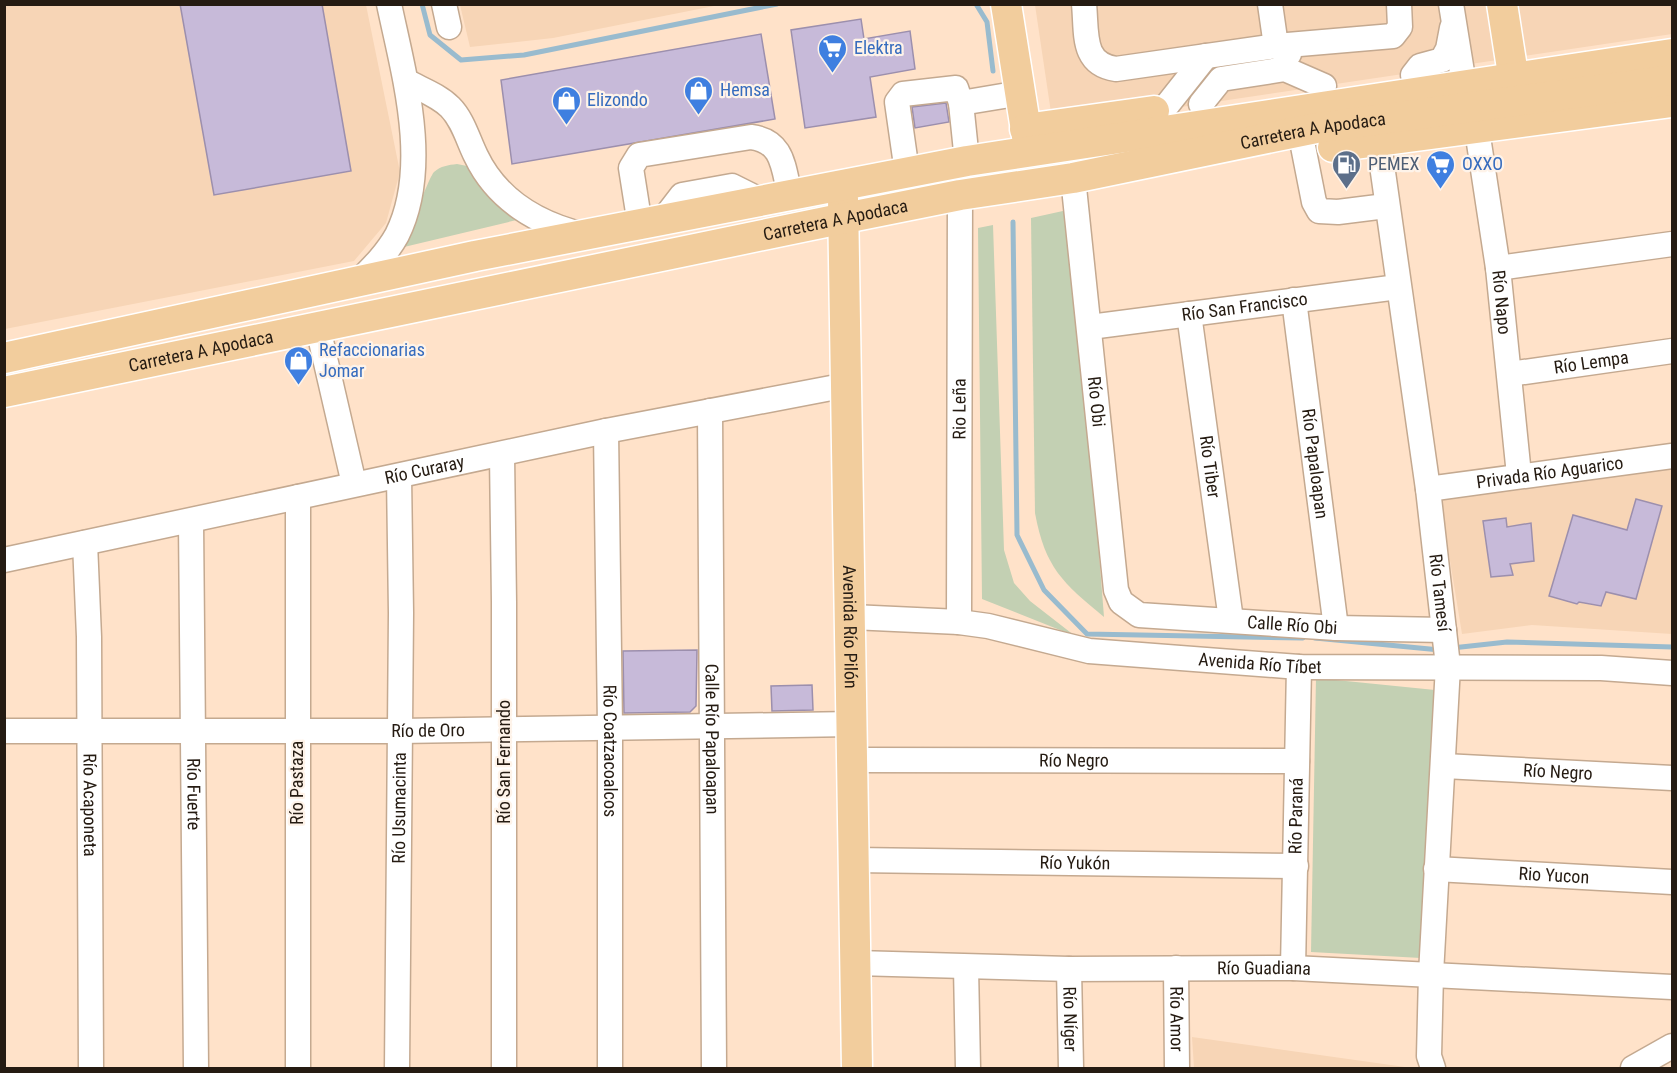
<svg xmlns="http://www.w3.org/2000/svg" width="1677" height="1073" viewBox="0 0 1677 1073" font-family="'Roboto Condensed',sans-serif">
	<style>
		.built { fill: #f7d5b6 }
		.green { fill: #c3d0b3 }
		.lines { fill: none; stroke-linecap: round; stroke-linejoin: round }
		.stream { stroke: #99bbce; stroke-width: 5 }
		.building { fill: #c7bad9; stroke: #9c8fad; stroke-width: 1.5 }
		.minor-casing { stroke: #c4a990; stroke-width: 27 }
		.major-casing { stroke: #fff; stroke-width: 33 }
		.minor { stroke: #fff; stroke-width: 24 }
		.major { stroke: #f2cd9d; stroke-width: 30 }
		.labels { text-anchor: middle; stroke-width: 4.5; stroke-linejoin: round; paint-order: stroke }
		.shop-label { font-size: 18px; fill: #366cbe; stroke: #fef3e9; text-anchor: start }
		.street-label { font-size: 18px; fill: #251b12; stroke: #fef3e9 }
		.service-label { font-size: 18px; fill: #4e5e75; stroke: #fef3e9; text-anchor: start }
	</style>
	<rect width="100%" height="100%" fill="#ffe2c9"/>
	<g class="built">
		<polygon points="1672,4 1672,34 1053,126 1035,5"/>
		<polygon points="5,5 366,5 400,172 386,223 354,261 5,329"/>
		<polygon points="460,5 460,4 719,5 553,38 470,47"/>
		<polygon points="1672,469 1672,634 1532,625 1462,634 1440,499"/>
		<polygon points="1192,1037 1405,1067 1194,1068"/>
	</g>
	<g class="green">
		<path d="M457,164L467,166L474,172L521,219L404,247C404,242 430,175 434,172C441,166 448,165 457,164Z"/>
		<path d="M1072,209L1104,617C1063,583 1045,568 1035,513L1031,218Z"/>
		<polygon points="993,225 1004,550 1014,583 1030,601 1075,636 982,599 978,228"/>
		<polygon points="1316,678 1435,690 1421,958 1311,952"/>
	</g>
	<g class="lines">
		<g class="stream">
			<polyline points="422,4 430,35 461,60 524,55 777,4"/>
			<polyline points="976,4 987,22 993,71"/>
			<polyline points="1013,222 1017,535 1044,590 1087,634 1303,638"/>
			<polyline points="1315,638 1440,650"/>
			<polyline points="1452,648 1507,642 1672,647"/>
		</g>
	</g>
	<g class="building">
		<polygon points="180,4 322,4 351,171 214,195"/>
		<polygon points="861,19 864,39 910,31 915,69 870,77 876,117 805,128 791,30"/>
		<polygon points="761,34 775,119 512,164 501,80"/>
		<polygon points="946,103 949,122 915,128 912,107"/>
		<polygon points="1636,499 1662,506 1636,599 1606,592 1601,606 1579,602 1577,604 1549,596 1573,515 1627,530"/>
		<polygon points="1506,518 1507,527 1531,523 1534,561 1510,564 1513,575 1491,577 1483,521"/>
		<polygon points="697,650 696,706 690,712 624,713 623,651"/>
		<polygon points="812,685 813,710 772,711 771,686"/>
	</g>
	<g class="lines">
		<defs>
			<g id="minor">
				<polyline points="444,4 449,27"/>
				<path d="M1084,4C1087,33 1081,64 1116,69L1276,46L1393,36L1400,27L1399,4"/>
				<polyline points="1270,4 1276,46 1289,54"/>
				<polyline points="1451,4 1467,103"/>
				<polyline points="1413,75 1420,66 1442,60 1448,49 1452,28"/>
				<path d="M406,81C420,89 438,95 450,107C463,120 468,140 476,156C497,200 538,224 584,235"/>
				<polyline points="961,103 1021,93"/>
				<polyline points="1201,104 1221,79 1285,69 1324,86"/>
				<polyline points="1164,109 1206,56"/>
				<path id="s1" d="M1376,123L1428,489L1448,666L1431,974L1429,1056L1433,1068"/>
				<path id="s2" d="M1477,130L1498,268L1519,475"/>
				<polyline points="1300,131 1314,202 1319,211 1338,212 1386,206"/>
				<polyline points="907,172 897,102 903,94 956,88 961,103 967,161"/>
				<path id="s3" d="M1073,178L1116,590L1121,602L1139,615L1336,628L1444,630"/>
				<polyline points="662,221 682,195 732,186 762,201"/>
				<path d="M640,225L631,168L639,155L751,137C784,141 783,168 790,195"/>
				<polyline points="1498,268 1672,244"/>
				<path d="M359,281C373,267 387,253 397,235C431,167 404,75 389,4"/>
				<path id="s4" d="M1294,300L1336,628"/>
				<path id="s5" d="M1189,314L1231,620"/>
				<path id="s6" d="M1090,327L1398,287"/>
				<polyline points="318,328 354,484"/>
				<path id="s7" d="M1510,374L1672,351"/>
				<path id="s8" d="M710,411L714,1068"/>
				<path id="s9" d="M606,431L610,727V1068"/>
				<polyline points="502,455 504,602 504,1068"/>
				<path id="s10" d="M1428,489L1672,456"/>
				<polyline points="298,497 298,1068"/>
				<path id="s11" d="M191,521L196,1068"/>
				<path id="s12" d="M85,543L89,637L91,1068"/>
				<path id="s13" d="M4,560L606,431L847,385"/>
				<path id="s14" d="M852,617L959,622L988,626L1089,651L1299,667L1601,668L1672,673"/>
				<path id="s15" d="M959,622L960,195"/>
				<path id="s16" d="M4,731H400L853,724"/>
				<path id="s17" d="M854,760L1297,761"/>
				<path id="s18" d="M1444,766L1672,778"/>
				<path id="s19" d="M855,860L1296,866"/>
				<path id="s20" d="M1436,869L1672,882"/>
				<path id="s21" d="M856,963L1069,969L1293,968L1672,987"/>
				<polyline points="966,967 968,1068"/>
				<path id="s22" d="M1176,968L1177,1068"/>
				<path id="s23" d="M1293,968L1299,667"/>
				<path id="s24" d="M1069,969L1071,1068"/>
				<path id="s25" d="M397,1068L401,613L399,476"/>
				<polyline points="1633,1068 1672,1046"/>
			</g>
			<g id="major">
				<polyline points="1006,4 1029,149"/>
				<polyline points="1502,4 1516,94"/>
				<polyline points="1025,129 1154,111"/>
				<polyline points="1333,147 1672,102"/>
				<path id="s26" d="M843,199L857,1068"/>
				<polyline points="4,358 475,256 967,161 1672,54"/>
				<path id="s27" d="M4,392L845,218L960,195L1073,178L1316,128L1672,80"/>
			</g>
		</defs>
		<use href="#minor" class="minor-casing"/>
		<use href="#major" class="major-casing"/>
		<use href="#minor" class="minor"/>
		<use href="#major" class="major"/>
	</g>
	<defs>
		<symbol id="supermarket-pin" viewBox="-11 -11 22 30"><path d="M0 17L-7.5 6A9.5 9.5 0 1 1 7.5 6Z" fill="#3f7fe0" stroke="#fef3e9"/><path d="M-6-5.5h2.5l.6 2H6L4.5 2H-2.5L-4.4-4H-6ZM-1.5 3.2a1.3 1.3 0 1 0 .1 0ZM3 3.2a1.3 1.3 0 1 0 .1 0Z" fill="#fff"/></symbol>
		<symbol id="shop-pin" viewBox="-11 -11 22 30"><path d="M0 17L-7.5 6A9.5 9.5 0 1 1 7.5 6Z" fill="#3f7fe0" stroke="#fef3e9"/><path d="M-5-2.5h2.3a2.7 3.5 0 0 1 5.4 0H5L5.5 6h-11ZM-1.5-2.5h3a1.5 2.3 0 0 0-3 0Z" fill="#fff"/></symbol>
		<symbol id="fuel-pin" viewBox="-11 -11 22 30"><path d="M0 17L-7.5 6A9.5 9.5 0 1 1 7.5 6Z" fill="#5c6f8a" stroke="#fef3e9"/><path d="M-5.5-6h7V0h2V4h1.3V-2.5L3-4.5l.8-.8L6-3V5H2.5V1h-1V6h-7ZM-4.2-4.7v3.2H.2V-4.7Z" fill="#fff"/></symbol>
	</defs>
	<g fill-rule="evenodd">
		<use href="#supermarket-pin" x="816" y="32" width="33" height="45"/>
		<use href="#shop-pin" x="682" y="74" width="33" height="45"/>
		<use href="#shop-pin" x="550" y="84" width="33" height="45"/>
		<use href="#fuel-pin" x="1330" y="148" width="33" height="45"/>
		<use href="#supermarket-pin" x="1424" y="148" width="33" height="45"/>
		<use href="#shop-pin" x="282" y="344" width="33" height="45"/>
	</g>
	<g class="labels">
		<g class="shop-label">
			<text x="854" y="54">Elektra</text>
			<text x="720" y="96">Hemsa</text>
			<text x="587" y="106">Elizondo</text>
			<text x="1462" y="170">OXXO</text>
			<text x="319" y="356">Refaccionarias<tspan x="319" dy="21">Jomar</tspan></text>
		</g>
		<g class="street-label">
			<text dy="6" stroke="none"><textPath href="#s27" startOffset="1335">Carretera A Apodaca</textPath></text>
			<text dy="6" stroke="none"><textPath href="#s27" startOffset="849">Carretera A Apodaca</textPath></text>
			<text dy="6" stroke="none"><textPath href="#s2" startOffset="174">Río Napo</textPath></text>
			<text dy="6" stroke="none"><textPath href="#s6" startOffset="156">Río San Francisco</textPath></text>
			<text dy="6" stroke="none"><textPath href="#s27" startOffset="201">Carretera A Apodaca</textPath></text>
			<text dy="6" stroke="none"><textPath href="#s7" startOffset="82">Río Lempa</textPath></text>
			<text dy="6" stroke="none"><textPath href="#s3" startOffset="225">Río Obi</textPath></text>
			<text dy="6" stroke="none"><textPath href="#s15" startOffset="213">Rio Leña</textPath></text>
			<text dy="6" stroke="none"><textPath href="#s4" startOffset="165">Río Papaloapan</textPath></text>
			<text dy="6" stroke="none"><textPath href="#s5" startOffset="154">Río Tiber</textPath></text>
			<text dy="6" stroke="none"><textPath href="#s13" startOffset="430">Río Curaray</textPath></text>
			<text dy="6" stroke="none"><textPath href="#s10" startOffset="123">Privada Río Aguarico</textPath></text>
			<text dy="6" stroke="none"><textPath href="#s1" startOffset="474">Río Tamesí</textPath></text>
			<text dy="6" stroke="none"><textPath href="#s3" startOffset="603">Calle Río Obi</textPath></text>
			<text dy="6" stroke="none"><textPath href="#s26" startOffset="428">Avenida Río Pilón</textPath></text>
			<text dy="6" stroke="none"><textPath href="#s14" startOffset="412">Avenida Río Tíbet</textPath></text>
			<text dy="6" stroke="none"><textPath href="#s16" startOffset="424">Río de Oro</textPath></text>
			<text dy="6" stroke="none"><textPath href="#s8" startOffset="328">Calle Río Papaloapan</textPath></text>
			<text dy="6" stroke="none"><textPath href="#s9" startOffset="320">Río Coatzacoalcos</textPath></text>
			<text dy="6" stroke="none"><textPath href="#s17" startOffset="220">Río Negro</textPath></text>
			<text transform="translate(504 762) rotate(-90)" y="6">Río San Fernando</text>
			<text dy="6" stroke="none"><textPath href="#s18" startOffset="114">Río Negro</textPath></text>
			<text transform="translate(297 783) rotate(-90)" y="6">Río Pastaza</text>
			<text dy="6" stroke="none"><textPath href="#s11" startOffset="273">Río Fuerte</textPath></text>
			<text dy="6" stroke="none"><textPath href="#s12" startOffset="262">Río Acaponeta</textPath></text>
			<text dy="6" stroke="none"><textPath href="#s25" startOffset="260">Río Usumacinta</textPath></text>
			<text dy="6" stroke="none"><textPath href="#s23" startOffset="152">Río Paraná</textPath></text>
			<text dy="6" stroke="none"><textPath href="#s19" startOffset="220">Río Yukón</textPath></text>
			<text dy="6" stroke="none"><textPath href="#s20" startOffset="118">Rio Yucon</textPath></text>
			<text dy="6" stroke="none"><textPath href="#s21" startOffset="408">Río Guadiana</textPath></text>
			<text dy="6" stroke="none"><textPath href="#s22" startOffset="51">Río Amor</textPath></text>
			<text dy="6" stroke="none"><textPath href="#s24" startOffset="50">Río Níger</textPath></text>
		</g>
		<g class="service-label">
			<text x="1368" y="170">PEMEX</text>
		</g>
	</g>
	<rect width="1677" height="1073" fill="none" stroke="#251b12" stroke-width="12"/>
</svg>
